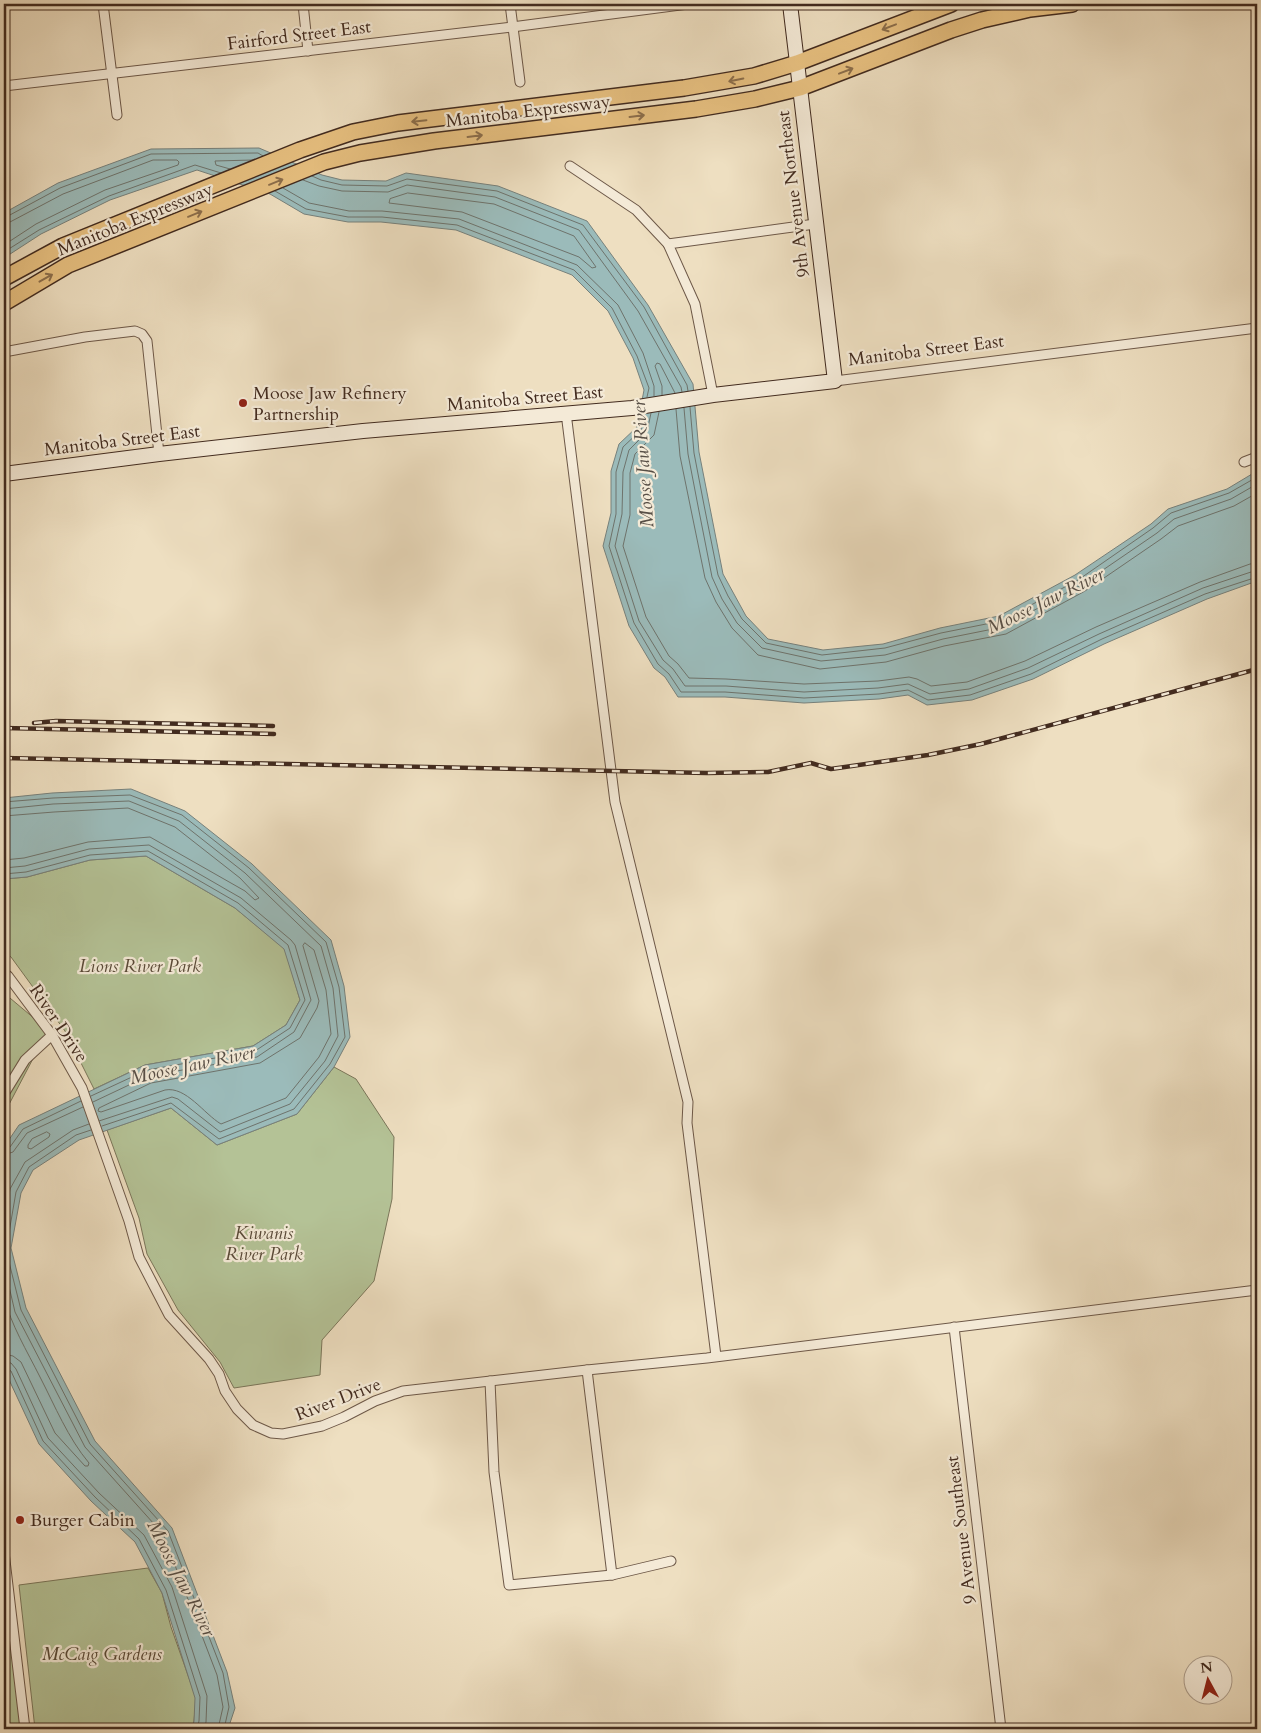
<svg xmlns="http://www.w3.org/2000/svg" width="1261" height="1733" viewBox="0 0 1261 1733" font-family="Cardo,serif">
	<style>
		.green { fill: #b4c296; stroke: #7b765a }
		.water { fill: #9bbbba; stroke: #77817c }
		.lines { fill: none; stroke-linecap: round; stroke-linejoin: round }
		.shore { stroke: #6e736c; stroke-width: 1 }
		.street-casing { stroke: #6d5848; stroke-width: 11 }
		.secondary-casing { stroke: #422b1f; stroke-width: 16 }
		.primary-casing { stroke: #422b1f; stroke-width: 18 }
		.street { stroke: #f4ead7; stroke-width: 9 }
		.secondary { stroke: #f4ead7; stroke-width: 14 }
		.primary { stroke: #e7c080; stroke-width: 15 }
		.rail-casing { stroke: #422b1f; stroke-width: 4.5 }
		.rail { stroke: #f4ead7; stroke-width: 2.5; stroke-dasharray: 8; stroke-linecap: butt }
		.oneway { stroke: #8c6e4b }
		.poi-dot { fill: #8f2418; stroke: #f4ead7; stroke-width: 2 }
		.labels { text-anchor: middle; stroke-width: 4.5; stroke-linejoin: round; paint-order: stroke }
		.street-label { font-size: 18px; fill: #422b1f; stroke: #f4ead7 }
		.poi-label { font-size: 18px; fill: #422b1f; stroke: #f4ead7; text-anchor: start }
		.park-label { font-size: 18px; font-style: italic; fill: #594937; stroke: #f4ead7 }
		.water-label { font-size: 19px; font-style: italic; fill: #584f46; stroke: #f4ead7 }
	</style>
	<rect width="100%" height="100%" fill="#eedfc1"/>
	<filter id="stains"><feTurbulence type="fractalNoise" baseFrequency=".004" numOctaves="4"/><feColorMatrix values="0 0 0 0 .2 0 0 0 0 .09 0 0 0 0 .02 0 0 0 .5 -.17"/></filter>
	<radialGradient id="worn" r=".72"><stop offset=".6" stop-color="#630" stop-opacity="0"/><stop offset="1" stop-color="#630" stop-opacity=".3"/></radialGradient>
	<g class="green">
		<polygon points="146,856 235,908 285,949 300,1000 286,1025 253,1046 145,1065 94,1089 65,1031 11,957 4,952 4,879 27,877 90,860"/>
		<polygon points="4,993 48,1030 4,1114"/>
		<polygon points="334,1067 356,1079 394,1137 392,1199 374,1281 322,1340 320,1375 234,1388 220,1362 178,1310 147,1254 139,1218 107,1130 171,1108 217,1145 297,1114"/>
		<polygon points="148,1568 162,1593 171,1627 196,1698 194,1721 192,1729 35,1729 19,1585"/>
		<polygon points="10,1607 28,1729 4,1729 4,1608"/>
	</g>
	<g class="water">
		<polygon points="259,148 322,175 342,180 386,181 406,173 498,186 587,221 648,305 693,384 699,452 723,574 746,616 768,639 823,650 883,644 940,628 999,616 1075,575 1151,524 1168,509 1227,489 1257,471 1257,581 1207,599 1104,644 1033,679 972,700 927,705 908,695 879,699 804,703 725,697 678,697 665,677 654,668 629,626 603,546 611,513 611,471 619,444 637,427 644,390 633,358 608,311 572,275 456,230 381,222 348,222 304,214 270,194 197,170 110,200 41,234 4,258 4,213 58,183 151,149"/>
		<polygon points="131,789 185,811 252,864 331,940 344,986 350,1037 334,1067 297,1114 217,1145 171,1108 79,1140 33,1170 21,1193 11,1248 26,1308 95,1441 172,1528 227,1672 235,1708 228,1729 192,1729 194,1721 195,1698 162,1593 135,1542 91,1501 39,1444 4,1369 4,1147 19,1125 145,1065 253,1046 286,1025 300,1000 284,949 235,908 146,856 90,860 27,877 4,879 4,798 52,793"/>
	</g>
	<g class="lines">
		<g class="shore">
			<polyline points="230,169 216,165 215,161 253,160"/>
			<polyline points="312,176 321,180 342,185 387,186 407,179 497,191 583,225 644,307 687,385 688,391"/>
			<polyline points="303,180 319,186 342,191 388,192 407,185 495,197 579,230 638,311 681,387 682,392"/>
			<polyline points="283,188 309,203 349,211 382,211 459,219 577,265 618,305 643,353 654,386 654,396"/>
			<polyline points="275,191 306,209 348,217 382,217 457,225 574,270 612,308 637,356 649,388 647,397"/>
			<polygon points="408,193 494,204 574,236 596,267 592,268 579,257 462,212 389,203 390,199"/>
			<polyline points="4,217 8,216 60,188 151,154 258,153 263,156"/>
			<polyline points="4,223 10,222 63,194 153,160 177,160 179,162 178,165 105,190 36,224 4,245"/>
			<polyline points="4,252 39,230 109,196 195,165 221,173"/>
			<polyline points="662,395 662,386 655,366 657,363 660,364 675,393"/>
			<polyline points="690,407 694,453 704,505 718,575 728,596 742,619 766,643 822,655 885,648 941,633 1001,621 1078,580 1153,528 1171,513 1229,493 1257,477"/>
			<polyline points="684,408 688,454 698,506 712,577 722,599 737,623 762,648 821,661 885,655 943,639 1003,627 1081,585 1157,533 1174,519 1231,499 1257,484"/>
			<polyline points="676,409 680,456 705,578 716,602 732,628 758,655 820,669 886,662 944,646 1006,634 1085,591 1161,539 1178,526 1234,506 1257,493"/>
			<polyline points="659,412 654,435 635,454 630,473 630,515 623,546 646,617 669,656 678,664 689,678 726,679 804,684 878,681 909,677 917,679 931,686 967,682 1025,661 1096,627 1200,582 1250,564 1257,563"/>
			<polyline points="651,413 647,432 629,450 623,472 622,514 615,546 639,621 663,660 673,669 685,686 726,686 804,692 878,688 908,684 930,694 969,689 1028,668 1099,634 1203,588 1257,570"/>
			<polyline points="644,414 641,430 623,447 616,472 616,514 609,546 634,623 658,664 669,674 681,692 725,692 804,698 879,694 908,690 928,700 970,695 1031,674 1102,639 1205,594 1257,577"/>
			<polyline points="4,802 53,798 130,795 182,815 249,868 326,942 339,987 345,1037 330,1064 294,1109 219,1139 171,1103 102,1126"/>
			<polyline points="4,809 53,804 129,801 179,821 245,873 321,946 333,988 338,1036 325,1061 290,1104 220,1132 178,1099 172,1097 99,1121"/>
			<polyline points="4,816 54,812 128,808 175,827 240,878 259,898 255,900 245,891 150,837 88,842 24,858 4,860"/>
			<polyline points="4,868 25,866 89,849 149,845 241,898 291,940 295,945 311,1000 294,1032 257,1057 148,1076 93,1102"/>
			<polyline points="4,874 26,872 90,855 148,851 238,903 288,945 305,1000 290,1028 255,1051 147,1070 91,1096"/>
			<path d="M305,943L314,950L326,990L331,1034L319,1057L286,1098L221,1124C204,1114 186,1086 165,1090L101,1112L98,1111L99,1108L151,1083L260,1063L300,1038L317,1008L319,1001L303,946Z"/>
			<polyline points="91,1130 76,1135 29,1167 16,1192 6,1250 21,1310 90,1444 168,1531 223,1673 229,1707 224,1729"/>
			<polygon points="47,1132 50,1134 49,1137 31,1149 28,1148 28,1145 32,1139"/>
			<polyline points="4,1149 10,1147 23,1129 81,1101"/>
			<polyline points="4,1155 13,1152 27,1133 83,1107"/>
			<polyline points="4,1225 10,1189 25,1162 73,1130 89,1124"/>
			<polyline points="4,1265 15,1312 85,1447 163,1534 217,1675 223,1707 218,1729"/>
			<path d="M4,1297C11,1325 27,1351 40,1377C55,1406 68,1438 89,1463L88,1466H85L55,1433L21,1362L13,1356L4,1354"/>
			<polyline points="4,1362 11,1363 16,1369 48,1438 99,1493 144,1535 172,1587 207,1696 206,1722 204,1729"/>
			<polyline points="4,1368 7,1369 11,1371 43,1441 95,1497 139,1539 166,1590 200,1697 199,1721 197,1729"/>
		</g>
		<defs>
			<g id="street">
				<polyline points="103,4 117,115"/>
				<polyline points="303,4 308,51"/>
				<polyline points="510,4 520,82"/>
				<polyline points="4,86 512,27 688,4"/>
				<polyline points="570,166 636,210 668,244 695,304 713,395"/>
				<polyline points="668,244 815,224"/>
				<polyline points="4,352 85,337 135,331 142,334 147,341 159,454"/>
				<polyline points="835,381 1257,328"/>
				<polyline points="566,413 615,802 688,1102 687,1123 716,1356"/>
				<polyline points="1244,462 1257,457"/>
				<polyline points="4,973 8,976 52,1035 82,1088 129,1221 139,1257 169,1315 209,1359 219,1374 225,1391 237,1409 253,1425 271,1433 283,1434 322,1426 344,1417 375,1401 403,1391 587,1370 707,1358 1257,1290"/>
				<polyline points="4,1094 25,1060 52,1035"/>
				<polyline points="954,1327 1001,1729"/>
				<polyline points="587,1370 612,1575"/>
				<polyline points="490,1381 494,1472 509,1585 612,1575 671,1561"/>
				<polyline points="4,1552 25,1729"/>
			</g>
			<polyline id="secondary" points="4,474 159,454 363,431 632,408 713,395 835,381 790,4"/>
			<g id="primary">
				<polyline points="4,278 63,246 300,150 353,132 398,123 684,88 754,76 797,63 951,4"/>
				<polyline points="4,303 68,265 324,162 360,153 434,141 696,109 755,99 800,88 951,30 982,20 1030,9 1072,4"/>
			</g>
		</defs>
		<use href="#street" class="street-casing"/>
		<use href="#secondary" class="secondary-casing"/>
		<use href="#primary" class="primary-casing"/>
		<use href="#street" class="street"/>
		<use href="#secondary" class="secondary"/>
		<use href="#primary" class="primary"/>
		<defs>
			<g id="rail">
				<polyline points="34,723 56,721 273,726"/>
				<polyline points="4,728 274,734"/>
				<polyline points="4,758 707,773 768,772 811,763 831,769 928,755 981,744 1257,669"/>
			</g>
		</defs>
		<use href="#rail" class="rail-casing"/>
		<use href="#rail" class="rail"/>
	</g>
	<defs><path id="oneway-shaft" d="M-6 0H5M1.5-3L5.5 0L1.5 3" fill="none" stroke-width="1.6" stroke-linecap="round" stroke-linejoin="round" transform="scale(1.25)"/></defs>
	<g class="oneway">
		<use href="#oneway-shaft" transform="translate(889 27) rotate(159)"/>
		<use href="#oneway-shaft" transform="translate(846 71) rotate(-21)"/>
		<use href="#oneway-shaft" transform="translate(736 80) rotate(168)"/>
		<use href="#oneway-shaft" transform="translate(637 116) rotate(-7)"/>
		<use href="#oneway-shaft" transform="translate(419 121) rotate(174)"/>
		<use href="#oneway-shaft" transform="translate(475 136) rotate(-7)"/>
		<use href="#oneway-shaft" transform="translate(276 182) rotate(-22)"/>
		<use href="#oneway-shaft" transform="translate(195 214) rotate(-22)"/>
		<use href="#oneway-shaft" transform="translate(46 278) rotate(-29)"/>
	</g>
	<g class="poi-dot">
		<circle cx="243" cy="403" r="5"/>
		<circle cx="20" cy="1520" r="5"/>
	</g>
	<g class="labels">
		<g class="street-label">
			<text transform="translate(299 35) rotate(-7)" y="6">Fairford Street East</text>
			<text transform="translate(528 111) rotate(-7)" y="6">Manitoba Expressway</text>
			<text transform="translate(793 194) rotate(-97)" y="6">9th Avenue Northeast</text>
			<text transform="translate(135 219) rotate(-22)" y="6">Manitoba Expressway</text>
			<text transform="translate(926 350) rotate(-7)" y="6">Manitoba Street East</text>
			<text transform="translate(525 398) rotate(-5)" y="6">Manitoba Street East</text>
			<text transform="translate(122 440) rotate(-7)" y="6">Manitoba Street East</text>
			<text transform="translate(59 1023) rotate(56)" y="6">River Drive</text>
			<text transform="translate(338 1399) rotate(-21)" y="6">River Drive</text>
			<text transform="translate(961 1530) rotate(-97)" y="6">9 Avenue Southeast</text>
		</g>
		<g class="poi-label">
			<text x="253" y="399">Moose Jaw Refinery<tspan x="253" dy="21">Partnership</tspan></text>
			<text x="30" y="1526">Burger Cabin</text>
		</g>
		<g class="park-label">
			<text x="140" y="972">Lions River Park</text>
			<text x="264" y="1239">Kiwanis<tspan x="264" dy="21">River Park</tspan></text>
			<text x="102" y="1660">McCaig Gardens</text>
		</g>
		<g class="water-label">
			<text transform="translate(642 464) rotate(-94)" y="7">Moose Jaw River</text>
			<text transform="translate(1045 600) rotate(-26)" y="7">Moose Jaw River</text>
			<text transform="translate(192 1064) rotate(-12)" y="7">Moose Jaw River</text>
			<text transform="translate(182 1578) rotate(63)" y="7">Moose Jaw River</text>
		</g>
	</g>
	<rect width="1261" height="1733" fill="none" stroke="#eedfc1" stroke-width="20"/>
	<rect x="5" y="5" width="1251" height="1723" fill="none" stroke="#422b1f" stroke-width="2.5"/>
	<rect x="10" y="10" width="1241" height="1713" fill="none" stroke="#422b1f"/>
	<g transform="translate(1208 1680) rotate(353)"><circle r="24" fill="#f4ead7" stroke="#ad9e8d"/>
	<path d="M0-4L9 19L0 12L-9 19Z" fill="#8f2418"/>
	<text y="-8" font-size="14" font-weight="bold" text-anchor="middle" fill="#422b1f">N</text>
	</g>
	<rect width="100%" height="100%" filter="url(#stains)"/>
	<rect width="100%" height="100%" fill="url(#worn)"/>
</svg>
